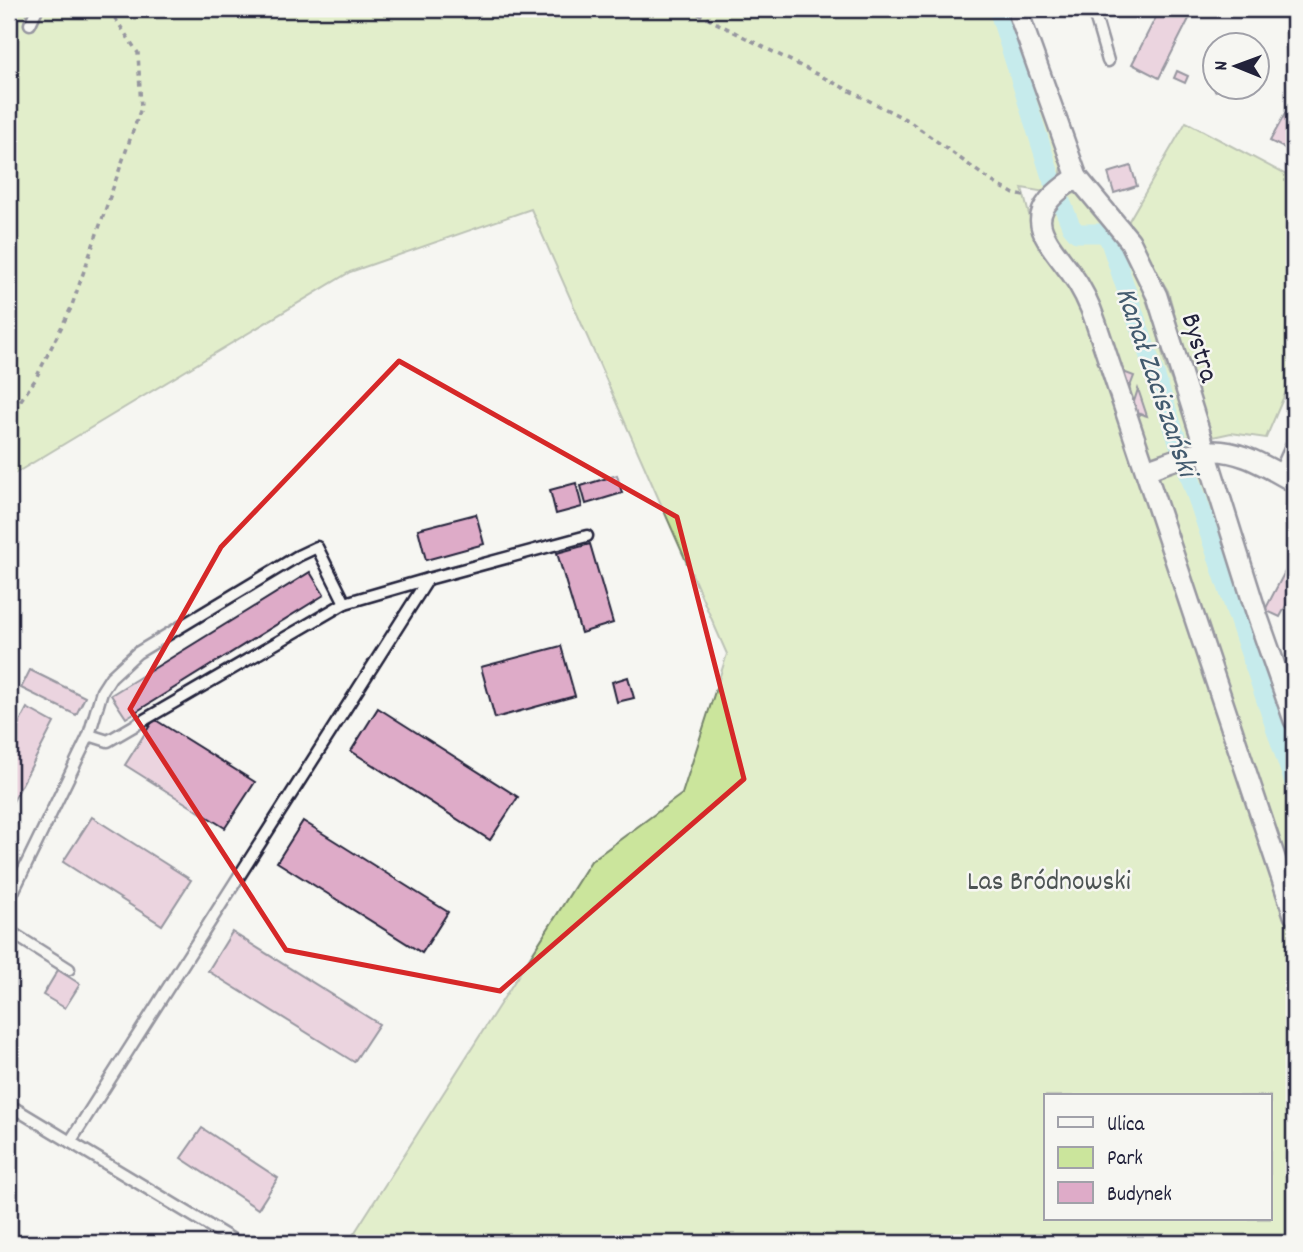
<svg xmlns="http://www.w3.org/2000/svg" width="1303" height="1252" viewBox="0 0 1303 1252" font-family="Dekko,sans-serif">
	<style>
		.green { fill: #cbe59c; stroke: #76846c; stroke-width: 2; fill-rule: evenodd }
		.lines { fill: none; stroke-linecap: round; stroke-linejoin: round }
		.canal { stroke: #8cdee5; stroke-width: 19 }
		.building { fill: #deabc8; stroke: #22223b; stroke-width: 2 }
		.lane-casing { stroke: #22223b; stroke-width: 15 }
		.street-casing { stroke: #22223b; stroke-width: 24 }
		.path { stroke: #22223b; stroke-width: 3.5; stroke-dasharray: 5 5; stroke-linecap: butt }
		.lane { stroke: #f6f6f2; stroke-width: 10 }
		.street { stroke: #f6f6f2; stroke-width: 19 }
		.marked { fill: none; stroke: #d62828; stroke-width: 5; stroke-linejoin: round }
		.labels { text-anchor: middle; stroke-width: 5; stroke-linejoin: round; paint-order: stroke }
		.street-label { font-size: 28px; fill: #22223b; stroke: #f6f6f2 }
		.park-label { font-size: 28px; fill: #4c5353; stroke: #f6f6f2 }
		.water-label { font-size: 30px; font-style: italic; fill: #425a6e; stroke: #f6f6f2 }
	</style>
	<rect width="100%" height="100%" fill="#f6f6f2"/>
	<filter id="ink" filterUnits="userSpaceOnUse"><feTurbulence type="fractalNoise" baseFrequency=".0143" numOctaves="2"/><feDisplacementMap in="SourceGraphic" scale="14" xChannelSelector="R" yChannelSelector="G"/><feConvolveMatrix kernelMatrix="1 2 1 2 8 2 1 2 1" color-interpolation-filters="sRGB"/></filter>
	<g filter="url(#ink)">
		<g class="green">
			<path d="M9,9H1011L1063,161L1060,179L1045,192L1022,188L1032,226L1045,225L1058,201L1074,235C1085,240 1097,231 1107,240L1294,791V1243H348L591,861L682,794L727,654L531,209L350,272L9,477ZM1046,1096H1270V1219H1046Z"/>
			<polygon points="1186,122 1294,179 1294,373 1266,438 1231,433 1208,438 1168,291 1127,224"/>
			<path d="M1080,193L1120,241L1138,278L1157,330L1166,368L1184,409L1196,447L1185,451L1111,235C1099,224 1080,236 1073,226C1068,218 1065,206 1062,198L1067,194Z"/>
			<polygon points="1200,459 1223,540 1294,744 1294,773 1189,463"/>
		</g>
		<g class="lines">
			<polyline class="canal" points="998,9 1050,174 1071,226 1077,233 1103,233 1109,239 1294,783"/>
		</g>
		<g class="building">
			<polygon points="1160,9 1194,9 1159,78 1132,64"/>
			<polygon points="1216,65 1216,88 1224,88 1215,91 1208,68"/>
			<polygon points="1177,71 1188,76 1185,83 1174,78"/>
			<polygon points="1286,112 1294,117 1294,153 1270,141"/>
			<polygon points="1131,166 1137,186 1114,193 1108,173"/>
			<polygon points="1118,370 1134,376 1126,397"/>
			<polygon points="1138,389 1147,416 1131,411"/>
			<polygon points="617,475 622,493 586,504 581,486"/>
			<polygon points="576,483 582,507 556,514 550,490"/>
			<polygon points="476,514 484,544 426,560 418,529"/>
			<polygon points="590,544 613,623 581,633 557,553"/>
			<polygon points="1291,560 1294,561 1294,591 1280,617 1265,610"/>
			<polygon points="310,572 324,595 126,718 111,695"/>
			<polygon points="561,646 575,696 495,718 481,667"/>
			<polygon points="30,670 85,697 76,715 21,688"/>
			<polygon points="628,677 634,698 617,702 612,682"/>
			<polygon points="27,708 54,723 9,809 9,743"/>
			<polygon points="378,708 518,797 490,840 351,751"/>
			<polygon points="154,719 255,782 225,828 125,765"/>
			<polygon points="92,817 191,880 162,925 63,862"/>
			<polygon points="303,821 448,912 422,953 277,862"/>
			<polygon points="232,932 379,1024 354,1062 208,971"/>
			<polygon points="58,970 80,984 65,1008 43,995"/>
			<polygon points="202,1128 278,1178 258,1209 181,1158"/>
		</g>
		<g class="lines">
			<defs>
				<g id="lane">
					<polyline points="1093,9 1108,61"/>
					<polyline points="30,24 37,9"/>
					<polyline points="1279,473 1294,440"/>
					<polyline points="89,735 102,691 111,677 137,653 298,556 317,547 345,603"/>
					<polyline points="9,900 89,735 108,741 345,603 428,579"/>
					<polyline points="9,931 69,969"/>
					<polyline points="9,1105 238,1243"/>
					<polyline points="70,1142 428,579 587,536"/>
				</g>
				<g id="street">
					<polyline points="1017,9 1077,177 1130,241 1157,296 1257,615 1294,720"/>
					<path d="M1077,177C1022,214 1037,229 1071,273C1082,288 1090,305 1096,323L1294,915"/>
					<path d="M1146,470C1164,464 1184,455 1203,452C1235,446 1267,467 1294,482"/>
				</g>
			</defs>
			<use href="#lane" class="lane-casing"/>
			<use href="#street" class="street-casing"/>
			<g class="path">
				<polyline points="689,9 909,121 991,181 1014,194 1028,197"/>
				<polyline points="9,417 35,380 71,308 141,108 138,53 109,9"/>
			</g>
			<use href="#lane" class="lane"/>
			<use href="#street" class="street"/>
		</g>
	</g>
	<path d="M0 0H1303V1252H0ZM399,361L677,517L744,779L500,991L286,950L130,709L221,547Z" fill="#f6f6f2" fill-opacity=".55" fill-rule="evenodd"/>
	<path class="marked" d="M399,361L677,517L744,779L500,991L286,950L130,709L221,547Z"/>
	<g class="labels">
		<g class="street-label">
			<text transform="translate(1202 347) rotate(73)" y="10">Bystra</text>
		</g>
		<g class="park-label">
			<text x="1049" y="889">Las Bródnowski</text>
		</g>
		<g class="water-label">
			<text transform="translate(1158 381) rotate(71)" y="10">Kanał Zaciszański</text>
		</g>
	</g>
	<rect width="1303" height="1252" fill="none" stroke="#f6f6f2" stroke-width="35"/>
	<rect x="18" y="18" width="1268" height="1217" fill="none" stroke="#22223b" stroke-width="2.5" filter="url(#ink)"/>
	<rect x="1044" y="1094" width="228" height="126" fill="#f6f6f2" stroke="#a1a1a9" stroke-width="2"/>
	<rect x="1058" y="1117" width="35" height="10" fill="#f6f6f2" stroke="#a1a1a9" stroke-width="2"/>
	<text x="1107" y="1130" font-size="21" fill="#22223b">Ulica</text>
	<rect x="1058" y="1147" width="35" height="21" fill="#cbe59c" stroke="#a1a1a9" stroke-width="2"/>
	<text x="1107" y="1164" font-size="21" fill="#22223b">Park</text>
	<rect x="1058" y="1182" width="35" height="21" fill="#deabc8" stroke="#a1a1a9" stroke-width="2"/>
	<text x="1107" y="1200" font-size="21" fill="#22223b">Budynek</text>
	<g transform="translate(1236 66) rotate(271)"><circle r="33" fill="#f6f6f2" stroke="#a1a1a9" stroke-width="2"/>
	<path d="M0-5L12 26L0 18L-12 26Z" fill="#22223b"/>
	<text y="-10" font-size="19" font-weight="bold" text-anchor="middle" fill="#22223b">N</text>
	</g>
</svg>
